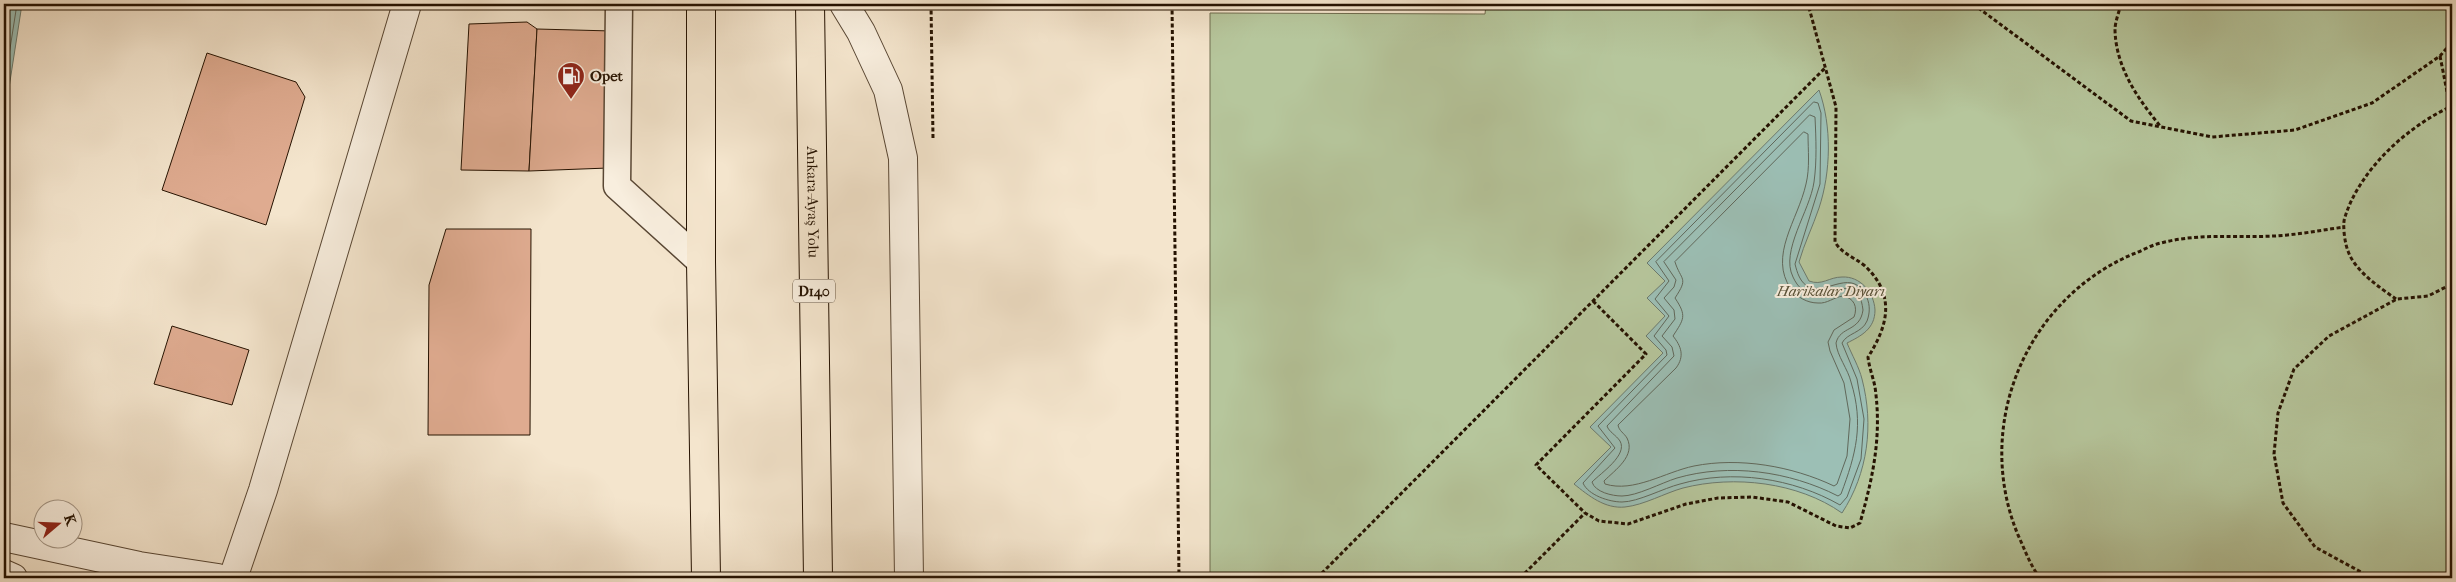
<svg xmlns="http://www.w3.org/2000/svg" width="2456" height="582" viewBox="0 0 2456 582" font-family="'IM FELL French Canon',serif">
	<style>
		.green { fill: #b6c69c; stroke: #6e6c4e }
		.water { fill: #9cbfb5; stroke: #6c7a6d }
		.lines { fill: none; stroke-linecap: round; stroke-linejoin: round }
		.shore { stroke: #60685b; stroke-width: 1 }
		.building { fill: #dfab90; stroke: #251201 }
		.minor-casing { stroke: #594734; stroke-width: 29 }
		.tertiary-casing { stroke: #594734; stroke-width: 30 }
		.trunk-casing { stroke: #251201; stroke-width: 30 }
		.path { stroke: #251201; stroke-width: 3; stroke-dasharray: 4 2.5; stroke-linecap: butt }
		.minor { stroke: #f8eede; stroke-width: 26 }
		.tertiary { stroke: #f8eede; stroke-width: 28 }
		.trunk { stroke: #f4e5cd; stroke-width: 28 }
		.labels { text-anchor: middle; stroke-width: 4; stroke-linejoin: round; paint-order: stroke }
		.shield { fill: #f8eede; stroke: #645443; stroke-width: 1 }
		.shield-label { font-size: 14px; font-weight: bold; fill: #251201 }
		.poi-label { font-size: 15px; font-weight: bold; fill: #251201; stroke: #f8eede; text-anchor: start }
		.street-label { font-size: 15px; fill: #251201; stroke: #f8eede }
		.park-label { font-size: 15px; font-style: italic; fill: #585137; stroke: #f8eede }
	</style>
	<rect width="100%" height="100%" fill="#f4e5cd"/>
	<filter id="stains"><feTurbulence type="fractalNoise" baseFrequency=".004" numOctaves="4"/><feColorMatrix values="0 0 0 0 .2 0 0 0 0 .09 0 0 0 0 .02 0 0 0 .5 -.17"/></filter>
	<radialGradient id="worn" r=".72"><stop offset=".6" stop-color="#630" stop-opacity="0"/><stop offset="1" stop-color="#630" stop-opacity=".3"/></radialGradient>
	<polygon class="green" points="1486,4 2452,4 2452,578 1210,578 1210,13 1485,14"/>
	<g class="water">
		<polygon points="4,4 22,4 4,120"/>
		<path d="M1819,90C1832,126 1831,172 1819,208C1813,226 1804,244 1799,262L1809,281C1822,286 1829,277 1842,277C1860,276 1874,292 1875,310C1875,329 1861,336 1847,343C1852,355 1859,367 1862,379C1874,425 1868,473 1842,513C1798,482 1734,475 1683,488C1665,493 1644,505 1625,507C1605,509 1589,496 1574,484L1611,447L1590,427L1663,353L1646,336L1665,316L1647,298L1665,281L1647,263Z"/>
	</g>
	<g class="lines">
		<g class="shore">
			<polyline points="4,87 17,4"/>
			<path d="M1814,102L1818,103L1821,113L1820,184L1795,264C1797,272 1800,283 1809,287C1828,295 1853,266 1867,298C1870,305 1870,313 1867,321C1862,333 1847,333 1842,343L1857,379L1864,419L1861,459L1847,497L1840,505C1793,478 1732,469 1680,484C1664,488 1638,502 1622,502C1609,502 1588,495 1583,483L1615,448L1598,426L1667,355L1666,350L1654,336L1669,316L1655,299L1669,281L1656,262Z"/>
			<path d="M1810,115L1815,117C1816,138 1817,161 1814,182C1810,211 1780,251 1793,277C1813,321 1857,259 1863,310C1860,332 1840,326 1836,343C1837,356 1848,369 1851,382C1864,424 1856,454 1841,494L1838,496C1789,471 1729,463 1677,478C1661,483 1637,496 1622,496C1612,496 1595,492 1592,482C1601,473 1628,455 1620,441C1616,435 1609,432 1607,426L1674,356L1672,347L1662,336L1675,319L1674,310L1664,298L1674,287L1676,280L1664,262Z"/>
			<path d="M1804,132L1808,134C1808,150 1810,168 1806,184C1798,220 1768,256 1791,289C1797,297 1807,303 1818,303C1827,304 1834,297 1843,296C1854,298 1858,307 1854,317L1834,330L1828,342L1830,351L1844,383L1850,419L1847,456L1837,484L1834,486C1792,466 1739,457 1694,466C1665,472 1634,493 1605,484L1604,481C1615,470 1636,456 1627,438C1624,433 1619,431 1618,425L1676,368C1685,356 1681,346 1673,336C1684,319 1687,316 1675,298C1689,277 1681,281 1675,262Z"/>
		</g>
	</g>
	<g class="building">
		<polygon points="527,22 537,29 529,171 461,170 469,24"/>
		<polygon points="537,29 612,31 608,168 529,171"/>
		<polygon points="207,53 296,82 305,97 266,225 162,190"/>
		<polygon points="446,229 531,229 530,435 428,435 429,285"/>
		<polygon points="172,326 249,350 232,405 154,384"/>
	</g>
	<g class="lines">
		<defs>
			<polyline id="minor" points="619,4 617,186 701,262"/>
			<g id="tertiary">
				<polyline points="844,4 861,32 888,90 903,158 909,578"/>
				<polyline points="4,537 139,566 218,578"/>
				<polyline points="4,574 13,578"/>
				<polyline points="233,578 263,490 407,4"/>
			</g>
			<g id="trunk">
				<polyline points="701,4 701,262 706,578"/>
				<path id="s1" d="M810,4L818,578"/>
			</g>
		</defs>
		<use href="#minor" class="minor-casing"/>
		<use href="#tertiary" class="tertiary-casing"/>
		<use href="#trunk" class="trunk-casing"/>
		<g class="path">
			<polyline points="931,4 933,138"/>
			<polyline points="1172,4 1179,578"/>
			<polyline points="1973,4 2131,121 2212,137 2295,130 2372,103 2440,56 2452,42"/>
			<path d="M2121,4C2119,12 2115,22 2115,30C2116,68 2138,99 2161,127"/>
			<polyline points="2440,56 2450,107"/>
			<path d="M2396,299C2379,287 2355,271 2348,251C2345,244 2342,224 2345,217C2360,169 2408,126 2452,106"/>
			<path d="M1593,301L1646,354L1536,465L1585,513L1599,521L1628,524L1686,504L1718,498L1752,497L1788,502L1836,526L1850,528L1860,523C1873,477 1882,436 1875,387C1873,377 1869,367 1868,357C1888,326 1896,295 1865,266C1854,257 1842,254 1835,242L1836,107L1808,4"/>
			<polyline points="1317,578 1826,67"/>
			<polyline points="1520,578 1585,513"/>
			<path d="M2040,578C2030,565 2025,550 2018,535C1973,426 2025,300 2133,254C2142,251 2151,245 2161,243C2198,233 2236,238 2274,236C2297,235 2321,230 2345,227"/>
			<polyline points="2372,578 2315,547 2283,503 2274,454 2278,413 2294,369 2329,336 2397,299 2428,296 2452,284"/>
		</g>
		<use href="#minor" class="minor"/>
		<use href="#tertiary" class="tertiary"/>
		<use href="#trunk" class="trunk"/>
	</g>
	<defs>
		<symbol id="fuel-pin" viewBox="-11 -11 22 30"><path d="M0 17L-7.5 6A9.5 9.5 0 1 1 7.5 6Z" fill="#8f2418" stroke="#f8eede"/><path d="M-5.5-6h7V0h2V4h1.3V-2.5L3-4.5l.8-.8L6-3V5H2.5V1h-1V6h-7ZM-4.2-4.7v3.2H.2V-4.7Z" fill="#fff"/></symbol>
	</defs>
	<g fill-rule="evenodd">
		<use href="#fuel-pin" x="555" y="60" width="32" height="43"/>
	</g>
	<g class="labels">
		<rect class="shield" x="793" y="279.5" width="42" height="23" rx="4"/>
		<g class="shield-label">
			<text x="814" y="296">D140</text>
		</g>
		<g class="poi-label">
			<text x="590" y="81">Opet</text>
		</g>
		<g class="street-label">
			<text dy="5" stroke="none"><textPath href="#s1" startOffset="198">Ankara-Ayaş Yolu</textPath></text>
		</g>
		<g class="park-label">
			<text x="1831" y="296">Harikalar Diyarı</text>
		</g>
	</g>
	<rect width="2456" height="582" fill="none" stroke="#f4e5cd" stroke-width="20"/>
	<rect x="5" y="5" width="2446" height="572" fill="none" stroke="#251201" stroke-width="2.5"/>
	<rect x="10" y="10" width="2436" height="562" fill="none" stroke="#251201"/>
	<g transform="translate(58 524) rotate(71)"><circle r="24" fill="#f8eede" stroke="#a49686"/>
	<path d="M0-4L9 19L0 12L-9 19Z" fill="#8f2418"/>
	<text y="-8" font-size="14" font-weight="bold" text-anchor="middle" fill="#251201">K</text>
	</g>
	<rect width="100%" height="100%" filter="url(#stains)"/>
	<rect width="100%" height="100%" fill="url(#worn)"/>
</svg>
